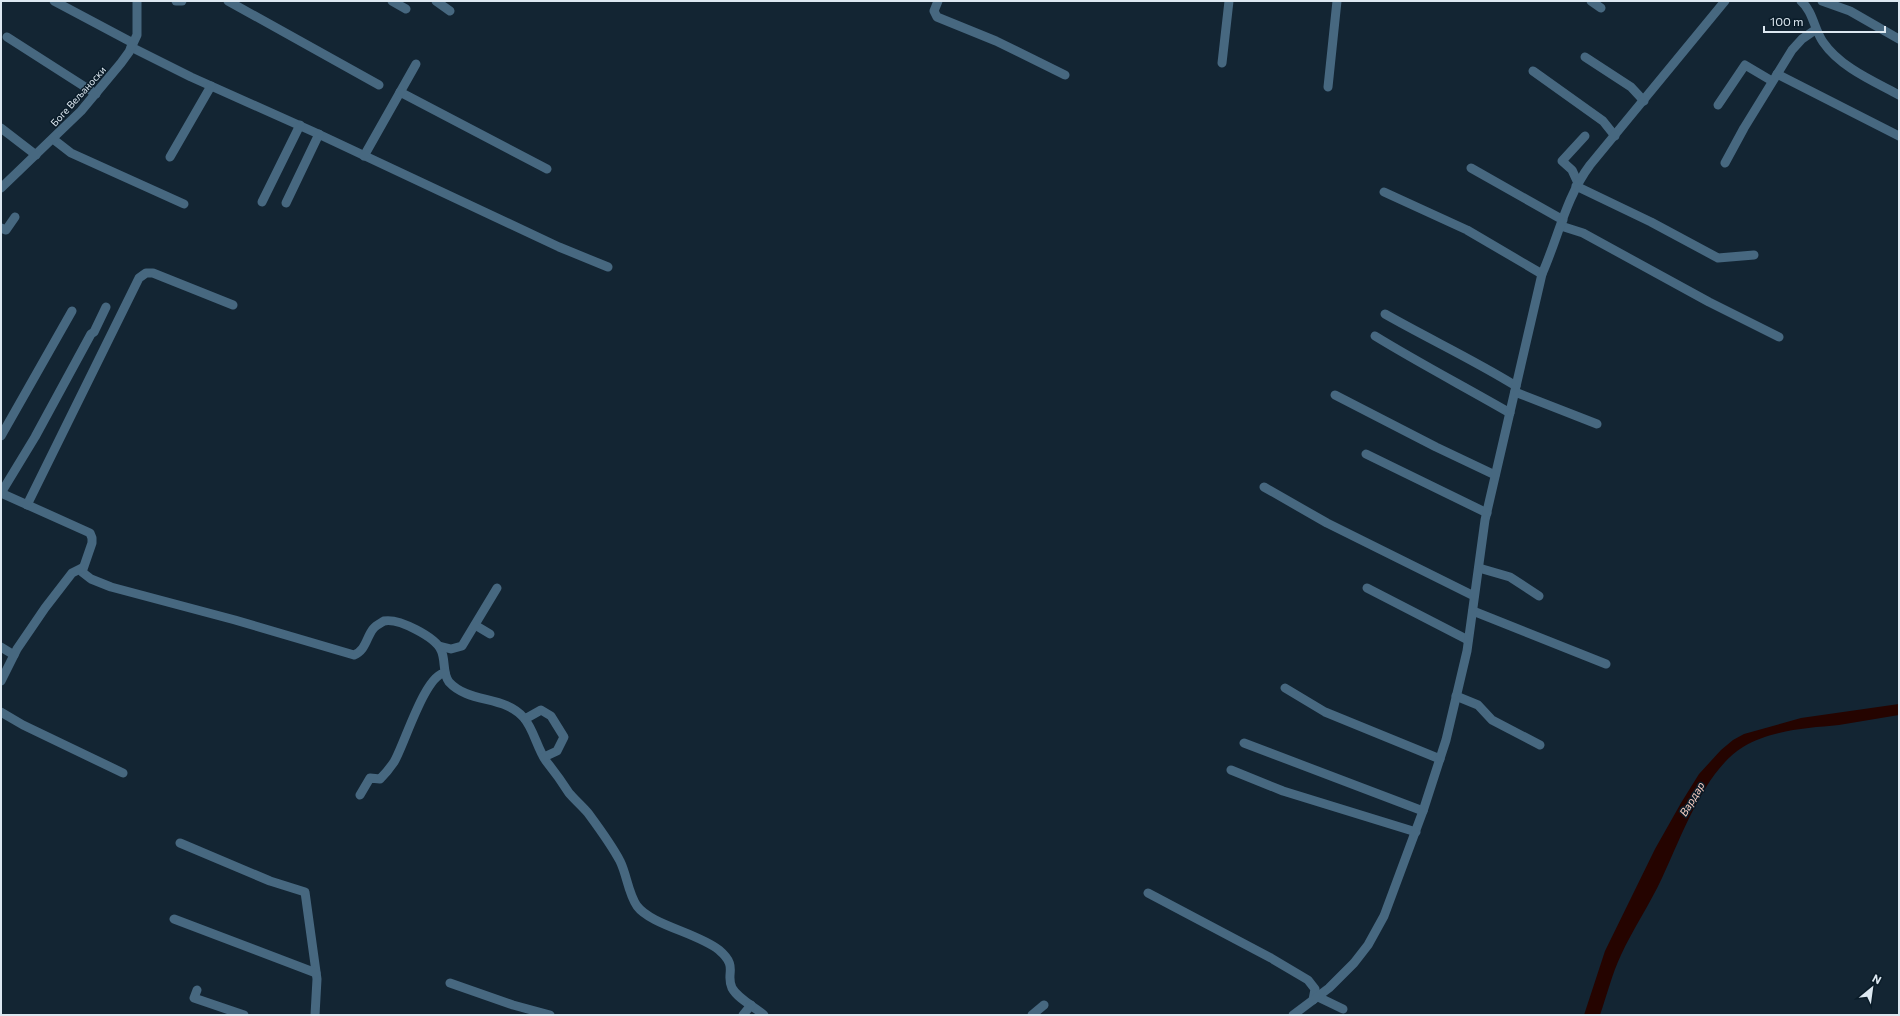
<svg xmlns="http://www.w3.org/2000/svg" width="1900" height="1016" viewBox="0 0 1900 1016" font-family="Commissioner,sans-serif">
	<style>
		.water { fill: #250400 }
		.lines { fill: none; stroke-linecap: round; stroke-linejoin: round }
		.street { stroke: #476880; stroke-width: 9 }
		.labels { text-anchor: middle; stroke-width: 3; stroke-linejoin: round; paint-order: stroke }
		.street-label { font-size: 10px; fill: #dde8f1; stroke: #0a1c29 }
		.water-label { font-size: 11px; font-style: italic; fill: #f9ccbf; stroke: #0a1c29 }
	</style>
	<rect width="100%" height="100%" fill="#132533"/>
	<path class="water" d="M1899,704V715C1879,718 1859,722 1839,725C1807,728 1771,730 1743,747C1704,771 1681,838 1662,878C1650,904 1633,929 1621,955C1612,974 1607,995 1600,1015H1584L1605,951L1655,849L1681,803L1699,774L1721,750L1733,740L1744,734L1801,718Z"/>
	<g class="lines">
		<g class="street">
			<polyline points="54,1 133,43"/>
			<polyline points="176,1 182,1"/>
			<polyline points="228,1 379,85"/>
			<polyline points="392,1 406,9"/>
			<polyline points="436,1 450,11"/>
			<polyline points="938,1 934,11 937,17 996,41 1065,75"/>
			<polyline points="1591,1 1601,8"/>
			<path d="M1801,1C1813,11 1814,29 1823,42C1840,67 1873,81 1899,95"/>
			<polyline points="1822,1 1850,11 1899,39"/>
			<polyline points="7,37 96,94"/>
			<polyline points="131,47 191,77 314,132 559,247 608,267"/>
			<polyline points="1585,57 1631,87 1644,101"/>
			<polyline points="1222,63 1229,1"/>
			<polyline points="1533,71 1603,121 1615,136"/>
			<polyline points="1777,74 1899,136"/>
			<polyline points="1328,87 1337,1"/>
			<polyline points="400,92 547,169"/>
			<polyline points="1718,105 1745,65 1772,81"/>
			<polyline points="1,128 36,155"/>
			<polyline points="53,139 71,153 184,204"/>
			<polyline points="364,156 416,64"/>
			<polyline points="170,157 211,86"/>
			<polyline points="1725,163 1744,128 1792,50 1802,39 1815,30"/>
			<polyline points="1471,168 1563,220"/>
			<polyline points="1578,183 1572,170 1562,161 1585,136"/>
			<polyline points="1576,186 1651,222 1718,258 1754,255"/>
			<polyline points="1,188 81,111 121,63 129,52 137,35 137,1"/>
			<polyline points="1384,192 1467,230 1542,274"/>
			<polyline points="262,202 300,125"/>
			<polyline points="286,203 319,134"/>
			<polyline points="1561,226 1583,233 1709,302 1779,337"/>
			<polyline points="1,228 6,230 15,217"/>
			<path d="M1385,314C1429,339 1474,360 1516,386"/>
			<path d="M1375,336C1419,363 1465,387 1510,413"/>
			<polyline points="1515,392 1597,424"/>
			<polyline points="1335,395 1436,447 1495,475"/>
			<polyline points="1,436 72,311"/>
			<polyline points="1366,454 1487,513"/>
			<polyline points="1264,487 1327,523 1474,596"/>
			<path d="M1,493L90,533L92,538V543L82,572L91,579L111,587L235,620L354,655C366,650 366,638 373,629C376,625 381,623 384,621C399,618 435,637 441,650C446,660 442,673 449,682C469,704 505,695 524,718C534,730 537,748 546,761C554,771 562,782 569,793C575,800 582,806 588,813C599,828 611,844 620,861C627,875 628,893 637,906C651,925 698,933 719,950C739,967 725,973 732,988C738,999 755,1007 764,1015"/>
			<polyline points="1,493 35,437 91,334 94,332 106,307"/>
			<polyline points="27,505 139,278 146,273 153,273 233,305"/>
			<polyline points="1479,568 1510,577 1539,596"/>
			<polyline points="1367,588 1468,640"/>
			<polyline points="1473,611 1606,664"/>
			<polyline points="475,625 490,634"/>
			<polyline points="439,646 451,649 462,646 497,588"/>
			<polyline points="1,647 14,655"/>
			<polyline points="1,681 17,649 45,608 72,573 82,568"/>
			<polyline points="1285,688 1325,712 1440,759"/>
			<polyline points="1456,696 1478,705 1492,720 1540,745"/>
			<polyline points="1,712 23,725 123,773"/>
			<polyline points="525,719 541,710 551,716 564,737 557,751 544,757"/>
			<polyline points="1244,743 1423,811"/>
			<polyline points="1231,770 1283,791 1416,832"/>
			<path d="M360,795L370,778L380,779C385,774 390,768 394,762C404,746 425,674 445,673"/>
			<polyline points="180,843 270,881 305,892 317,979 315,1015"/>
			<polyline points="1148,893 1271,958 1308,980 1315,989 1313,1000"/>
			<polyline points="174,919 316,973"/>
			<polyline points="450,983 513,1005 550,1015"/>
			<polyline points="197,990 194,998 244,1015"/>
			<polyline points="1318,997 1343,1009"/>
			<polyline points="743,1015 751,1005"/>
			<polyline points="1032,1015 1044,1005"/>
			<path d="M1293,1015L1329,988L1354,963L1368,945L1384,916L1423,811L1446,740L1467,651L1485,520L1542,274C1558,238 1566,197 1590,165L1725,1"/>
		</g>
	</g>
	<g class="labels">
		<g class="street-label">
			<text transform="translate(78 96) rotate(-48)" y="4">Боге Вељаноски</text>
		</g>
		<g class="water-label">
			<text transform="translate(1692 799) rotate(-59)" y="4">Вардар</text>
		</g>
	</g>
	<rect width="1900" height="1016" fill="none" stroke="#dde8f1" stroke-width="4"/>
	<g transform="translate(1872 988) rotate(29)" stroke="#0a1c29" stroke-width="3" paint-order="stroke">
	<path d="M0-3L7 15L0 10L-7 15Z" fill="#dde8f1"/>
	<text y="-6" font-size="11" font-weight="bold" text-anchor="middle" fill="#dde8f1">N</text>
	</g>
	<path d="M1764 26v6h121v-6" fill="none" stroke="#dde8f1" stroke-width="2"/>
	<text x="1770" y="26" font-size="12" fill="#dde8f1" stroke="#0a1c29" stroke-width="3" paint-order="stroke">100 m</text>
</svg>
